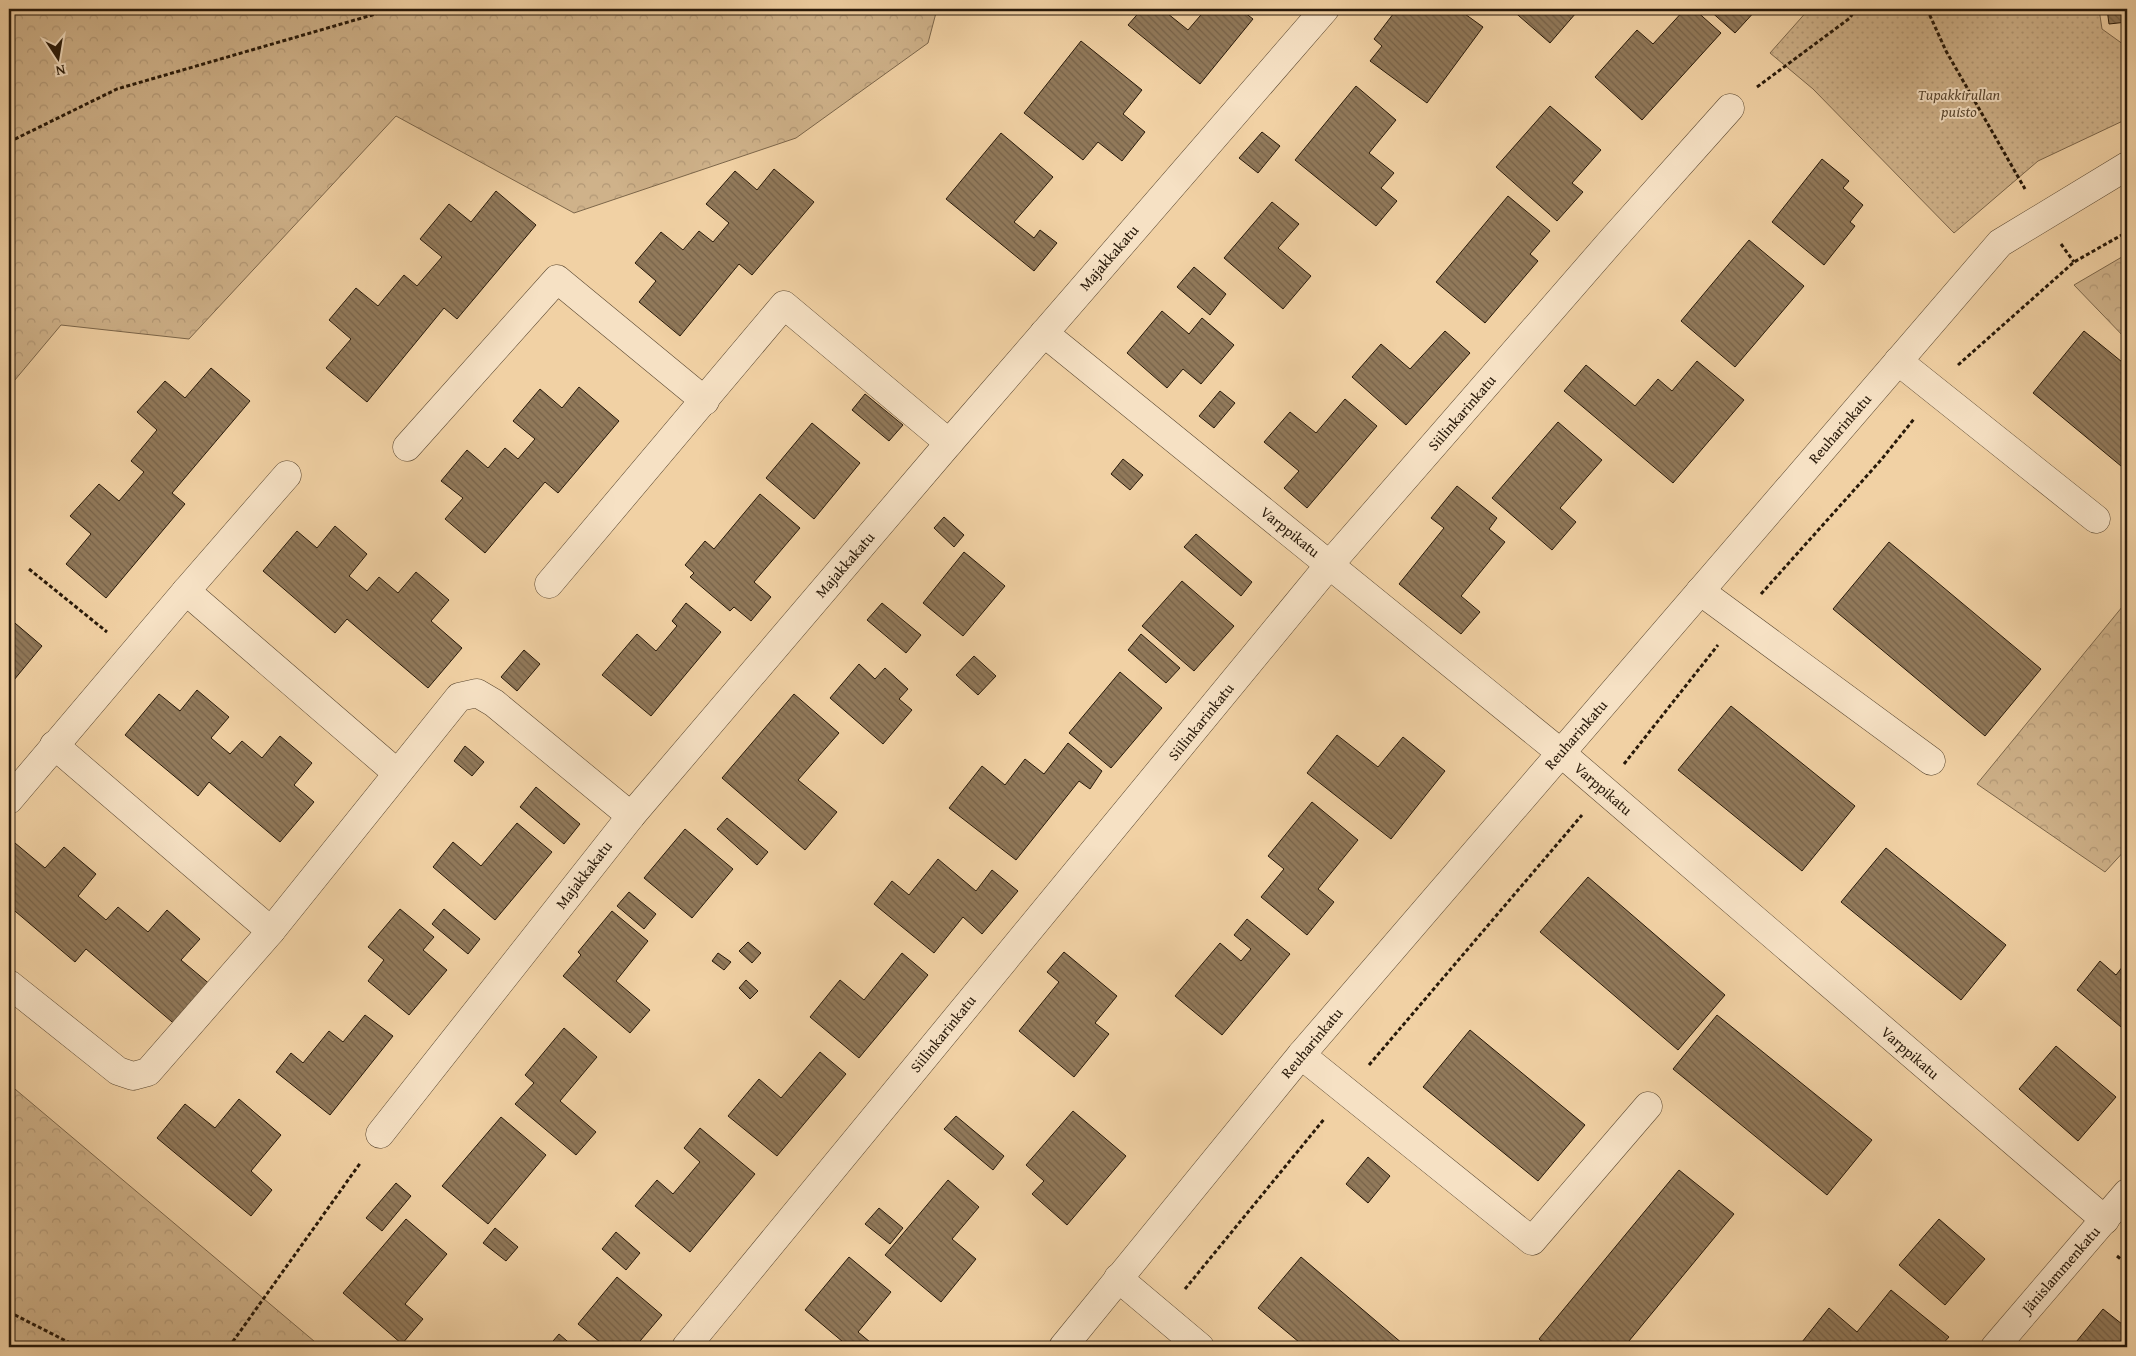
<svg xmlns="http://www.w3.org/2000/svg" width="2136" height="1356" viewBox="0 0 2136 1356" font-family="'Gentium Book Plus',serif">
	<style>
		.forest { fill: url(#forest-crowns); stroke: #7c664a }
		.park { fill: url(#park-dots); stroke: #7c664a }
		.building { fill: url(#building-back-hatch); stroke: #281909 }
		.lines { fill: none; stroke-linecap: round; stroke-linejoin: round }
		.minor-casing { stroke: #5a4730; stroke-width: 29 }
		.path { stroke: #281909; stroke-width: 3; stroke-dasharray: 4 2.5; stroke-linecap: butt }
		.minor { stroke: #f6e1c4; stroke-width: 28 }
		.labels { text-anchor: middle; stroke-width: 4; stroke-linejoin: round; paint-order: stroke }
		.park-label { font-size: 15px; font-style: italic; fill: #5a4730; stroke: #f6e1c4 }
		.street-label { font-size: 15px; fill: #281909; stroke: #f6e1c4 }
	</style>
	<defs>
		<pattern id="forest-crowns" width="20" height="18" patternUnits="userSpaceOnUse" patternTransform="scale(1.25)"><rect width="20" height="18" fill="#cfb28a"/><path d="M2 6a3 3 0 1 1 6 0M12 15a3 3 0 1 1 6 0" fill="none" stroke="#b29876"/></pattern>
		<pattern id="park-dots" width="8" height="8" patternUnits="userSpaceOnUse" patternTransform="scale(1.25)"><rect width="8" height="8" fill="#cfb28a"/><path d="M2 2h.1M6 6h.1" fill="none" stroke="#b29876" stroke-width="1.8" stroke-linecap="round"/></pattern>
		<pattern id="building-back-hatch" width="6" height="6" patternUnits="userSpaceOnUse" patternTransform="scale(1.25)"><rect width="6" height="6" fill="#91795a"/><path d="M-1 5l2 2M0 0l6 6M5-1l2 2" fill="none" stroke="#766249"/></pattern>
	</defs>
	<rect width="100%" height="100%" fill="#f1d1a4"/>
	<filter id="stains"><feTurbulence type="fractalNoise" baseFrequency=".004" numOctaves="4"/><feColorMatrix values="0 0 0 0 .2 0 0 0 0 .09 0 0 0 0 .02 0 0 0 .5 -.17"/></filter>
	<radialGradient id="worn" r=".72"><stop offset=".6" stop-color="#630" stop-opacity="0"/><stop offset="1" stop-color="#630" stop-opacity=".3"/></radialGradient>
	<g class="forest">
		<polygon points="9,9 937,9 928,43 796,138 574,213 396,116 189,339 61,325 9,387"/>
		<polygon points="2127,254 2127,340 2074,285"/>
		<polygon points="2127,601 2127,848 2105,872 1977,784"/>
		<polygon points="9,1084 321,1347 9,1347"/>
	</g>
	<polygon class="park" points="1809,9 2099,9 2102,29 2127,47 2127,119 2038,161 1954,233 1813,89 1770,53"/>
	<g class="building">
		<polygon points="1142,9 1162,9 1188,30 1206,9 1240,9 1253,19 1200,84 1128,25"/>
		<polygon points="1397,9 1458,9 1483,27 1427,103 1370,61 1382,46 1374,39"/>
		<polygon points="1511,9 1572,9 1576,13 1550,43"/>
		<polygon points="1685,9 1694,9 1721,33 1642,120 1595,77 1637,30 1653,44"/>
		<polygon points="1708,9 1757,9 1735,33"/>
		<polygon points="2107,9 2127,9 2127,22 2109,24"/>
		<polygon points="1081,41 1142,90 1123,114 1145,132 1122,161 1098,142 1083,160 1024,113"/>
		<polygon points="1356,86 1396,120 1369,153 1394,173 1381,188 1397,201 1376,226 1295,160"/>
		<polygon points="1550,106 1601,150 1572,183 1583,192 1557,221 1496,167"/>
		<polygon points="1262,132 1280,146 1258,173 1239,158"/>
		<polygon points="1001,133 1053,177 1014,222 1034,238 1040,230 1057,243 1034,271 946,199"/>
		<polygon points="1822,159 1849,181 1843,188 1863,205 1850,222 1855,226 1824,265 1772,222"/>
		<polygon points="774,169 814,202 752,275 739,264 680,336 639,302 656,281 635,263 661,232 683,250 699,231 713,242 729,223 706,204 735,171 757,190"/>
		<polygon points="496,191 536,225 457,319 444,308 367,402 326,368 351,339 329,320 356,288 378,306 404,275 417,286 442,257 420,239 449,204 471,222"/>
		<polygon points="1508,196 1550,231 1530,254 1538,261 1485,323 1436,282"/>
		<polygon points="1272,202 1299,224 1278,248 1311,276 1283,309 1224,258"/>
		<polygon points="1749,240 1804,286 1735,367 1681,321"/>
		<polygon points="1194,267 1226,294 1210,315 1177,287"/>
		<polygon points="1162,311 1189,334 1202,318 1234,345 1201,384 1183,369 1167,388 1127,353"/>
		<polygon points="1445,331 1470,353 1406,425 1352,377 1381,344 1410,369"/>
		<polygon points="2084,331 2127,366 2127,471 2033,393"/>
		<polygon points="1697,361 1744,400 1673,483 1564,391 1586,365 1635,406 1658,379 1672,391"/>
		<polygon points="211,368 250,401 172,493 185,504 106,598 66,564 91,534 70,516 99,484 119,501 144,472 131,461 157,430 137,412 165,381 185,398"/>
		<polygon points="579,387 619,421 558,493 545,482 485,553 445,519 463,498 441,481 467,450 488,468 505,448 518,459 535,439 513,421 540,389 562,408"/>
		<polygon points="1220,391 1235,403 1214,428 1199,416"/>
		<polygon points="865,394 903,425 889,441 852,410"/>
		<polygon points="1345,399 1377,426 1307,508 1284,488 1299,471 1264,442 1290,412 1316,433"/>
		<polygon points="1558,422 1602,460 1560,508 1576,522 1552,550 1492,498"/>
		<polygon points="812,423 860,463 814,519 766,478"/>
		<polygon points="1123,459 1143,475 1130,490 1111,474"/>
		<polygon points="1457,486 1497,518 1489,529 1505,542 1461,596 1480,612 1461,634 1399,584 1444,528 1431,518"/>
		<polygon points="760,494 800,528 754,582 771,597 751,621 734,607 730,611 690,577 694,573 685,565 705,541 714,549"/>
		<polygon points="944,517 964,535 954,547 934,528"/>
		<polygon points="335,526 367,554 349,576 367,591 379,577 398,593 416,572 449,600 431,621 462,648 428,688 347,619 335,633 263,571 297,531 317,548"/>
		<polygon points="1196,534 1252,582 1241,596 1184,547"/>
		<polygon points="1889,542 2041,669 1985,736 1833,609"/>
		<polygon points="964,552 1005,586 963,636 923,603"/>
		<polygon points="1182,581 1234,626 1194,671 1142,626"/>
		<polygon points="686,603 721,632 651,716 602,675 637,634 656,651 677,626 672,621"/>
		<polygon points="882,603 921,635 906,653 867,620"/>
		<polygon points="9,618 42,646 9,686"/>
		<polygon points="1141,634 1180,668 1166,683 1128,650"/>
		<polygon points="524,650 540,664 517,691 501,677"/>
		<polygon points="974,656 996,676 978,695 956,675"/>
		<polygon points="859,664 875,679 885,668 908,689 899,699 912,710 883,744 830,698"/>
		<polygon points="1120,672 1162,708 1111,768 1069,733"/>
		<polygon points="197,690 229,717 211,738 230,754 242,741 262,758 280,736 312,763 294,785 314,802 280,842 209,782 198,796 125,735 159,694 180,711"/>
		<polygon points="794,694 839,733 798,780 837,812 805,850 722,778"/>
		<polygon points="1731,706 1855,806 1802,871 1678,770"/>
		<polygon points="1337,735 1378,767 1403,737 1445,771 1391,839 1307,773"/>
		<polygon points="1068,743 1102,771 1090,789 1079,781 1016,860 949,808 982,766 1005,785 1025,759 1044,774"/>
		<polygon points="465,746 484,762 472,776 454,761"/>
		<polygon points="536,787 580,824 564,844 520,807"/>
		<polygon points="1312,802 1358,840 1318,889 1334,902 1307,935 1261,897 1284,869 1268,856"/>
		<polygon points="727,818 768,852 757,865 717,829"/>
		<polygon points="517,823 552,852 495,920 433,867 453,842 481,866"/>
		<polygon points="685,829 733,869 692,918 644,878"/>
		<polygon points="15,843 45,868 64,847 96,874 78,896 106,920 118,907 148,932 167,910 200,939 181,960 212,986 178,1027 86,949 75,962 9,906 9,849"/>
		<polygon points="1886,848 2006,945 1961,1000 1841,902"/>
		<polygon points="938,859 976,891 992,870 1018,891 982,934 963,917 934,953 874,904 892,881 909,895"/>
		<polygon points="1588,877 1725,995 1678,1050 1540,932"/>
		<polygon points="629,892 656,914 644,929 617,906"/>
		<polygon points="400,909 434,937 423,950 447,970 409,1015 368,981 384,960 368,947"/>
		<polygon points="444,909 480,939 468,954 432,924"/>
		<polygon points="612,911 648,941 616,981 650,1010 630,1033 563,976 581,955 578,952"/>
		<polygon points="1247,919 1290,954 1222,1035 1175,996 1220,943 1241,961 1251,949 1234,935"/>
		<polygon points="748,942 761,953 752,963 739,951"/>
		<polygon points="1064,952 1117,996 1095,1023 1109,1034 1074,1077 1019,1031 1059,982 1047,972"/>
		<polygon points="718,953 731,962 724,970 712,961"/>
		<polygon points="902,953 928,975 859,1058 810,1017 840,980 864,1000"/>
		<polygon points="2100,961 2116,975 2127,961 2127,1032 2077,990"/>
		<polygon points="746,980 758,991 750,999 739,988"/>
		<polygon points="365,1015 393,1036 330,1115 276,1072 291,1053 303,1063 329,1031 343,1042"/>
		<polygon points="1717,1015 1872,1140 1827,1195 1673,1069"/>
		<polygon points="564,1028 597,1057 560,1101 596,1132 576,1155 515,1104 534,1083 525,1075"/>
		<polygon points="1470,1030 1585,1125 1538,1181 1423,1087"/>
		<polygon points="2056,1046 2116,1097 2078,1141 2019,1089"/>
		<polygon points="820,1052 846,1074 777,1156 728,1116 759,1079 781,1098"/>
		<polygon points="239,1099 281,1135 251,1171 272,1190 251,1216 157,1138 185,1104 215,1128"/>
		<polygon points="1073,1111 1126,1156 1067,1225 1032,1194 1044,1181 1026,1165"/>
		<polygon points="956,1116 1004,1156 993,1170 944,1129"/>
		<polygon points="501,1117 546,1155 488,1224 442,1186"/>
		<polygon points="700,1128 755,1174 690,1252 635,1206 657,1180 673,1194 700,1162 684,1148"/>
		<polygon points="1368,1157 1390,1176 1368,1203 1346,1184"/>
		<polygon points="1679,1170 1734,1214 1624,1347 1549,1347 1539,1339"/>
		<polygon points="948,1180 979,1207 952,1239 976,1259 941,1302 885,1255"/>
		<polygon points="396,1183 411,1196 382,1231 366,1218"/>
		<polygon points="879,1208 903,1228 890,1244 865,1224"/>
		<polygon points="406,1219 447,1254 405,1304 423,1319 402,1344 343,1293"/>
		<polygon points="1939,1219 1985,1259 1945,1305 1899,1265"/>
		<polygon points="495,1228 518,1247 506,1261 483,1243"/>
		<polygon points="616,1232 640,1253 626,1270 602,1249"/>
		<polygon points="849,1257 891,1292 858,1332 876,1347 838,1347 843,1342 805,1310"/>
		<polygon points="1301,1257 1403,1344 1400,1347 1305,1347 1258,1308"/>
		<polygon points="617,1277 662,1315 635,1347 606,1347 578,1324"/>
		<polygon points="1891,1290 1949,1337 1940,1347 1798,1347 1829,1308 1857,1332"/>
		<polygon points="2103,1309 2127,1328 2127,1347 2072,1347"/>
		<polygon points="559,1334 574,1347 548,1347"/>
	</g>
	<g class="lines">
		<defs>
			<g id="minor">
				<polyline points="1044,333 1561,753 2105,1220"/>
				<polyline points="1898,361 2096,519"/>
				<polyline points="407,447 557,279 705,401"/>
				<polyline points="549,584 784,305 949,443"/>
				<polyline points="186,591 397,773"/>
				<polyline points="1700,591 1931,761"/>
				<polyline points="54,745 271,931"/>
				<polyline points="9,800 186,591 287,475"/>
				<polyline points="9,984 118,1071 133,1076 148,1072 271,931 459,697 477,693 494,703 631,816"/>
				<polyline points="1301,1055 1532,1241 1648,1106"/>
				<polyline points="380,1134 631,816 949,443 1325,9"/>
				<polyline points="1118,1278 1200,1347"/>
				<polyline points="686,1347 1330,564 1613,239 1730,108"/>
				<polyline points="1063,1347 1301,1055 2000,243 2127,166"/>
				<polyline points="1995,1347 2127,1193"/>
			</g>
		</defs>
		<use href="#minor" class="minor-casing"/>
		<g class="path">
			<polyline points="1927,9 1946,51 2025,189"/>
			<polyline points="1757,87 1850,18 1855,9"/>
			<polyline points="9,142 117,89 393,9"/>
			<polyline points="2061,244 2074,262"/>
			<polyline points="1958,365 2074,262 2127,232"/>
			<polyline points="29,569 107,632"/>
			<polyline points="1761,594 1881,460 1914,419"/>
			<polyline points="1624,764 1718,645"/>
			<polyline points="1369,1065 1582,815"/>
			<polyline points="2117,1256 2127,1264"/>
			<polyline points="1185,1289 1325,1118"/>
			<polyline points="9,1312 78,1347"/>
			<polyline points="229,1347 361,1162"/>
		</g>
		<use href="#minor" class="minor"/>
	</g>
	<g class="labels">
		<g class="park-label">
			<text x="1959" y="100">Tupakkirullan<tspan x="1959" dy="17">puisto</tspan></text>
		</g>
		<g class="street-label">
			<text transform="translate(1109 258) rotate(-49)" y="5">Majakkakatu</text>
			<text transform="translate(1462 413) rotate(-49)" y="5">Siilinkarinkatu</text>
			<text transform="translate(1840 429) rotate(-49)" y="5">Reuharinkatu</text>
			<text transform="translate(1290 532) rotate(39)" y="5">Varppikatu</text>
			<text transform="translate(845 565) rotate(-49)" y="5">Majakkakatu</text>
			<text transform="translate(1201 722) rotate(-51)" y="5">Siilinkarinkatu</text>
			<text transform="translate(1576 735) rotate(-49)" y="5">Reuharinkatu</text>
			<text transform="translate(1603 789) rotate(41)" y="5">Varppikatu</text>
			<text transform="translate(584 875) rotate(-52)" y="5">Majakkakatu</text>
			<text transform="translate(943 1034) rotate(-51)" y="5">Siilinkarinkatu</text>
			<text transform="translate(1312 1043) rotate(-50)" y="5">Reuharinkatu</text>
			<text transform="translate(1910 1053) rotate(41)" y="5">Varppikatu</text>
			<text transform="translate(2061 1270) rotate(-49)" y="5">Jänislammenkatu</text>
		</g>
	</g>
	<rect width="2136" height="1356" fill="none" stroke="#f1d1a4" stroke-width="30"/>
	<rect x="10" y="10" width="2116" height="1336" fill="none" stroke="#281909" stroke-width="2.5"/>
	<rect x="15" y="15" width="2106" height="1326" fill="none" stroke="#281909"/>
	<g transform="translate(58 58) rotate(168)" stroke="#f6e1c4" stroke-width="4" paint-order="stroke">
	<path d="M0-4L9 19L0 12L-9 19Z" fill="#281909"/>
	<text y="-8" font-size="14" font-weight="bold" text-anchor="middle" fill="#281909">N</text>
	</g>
	<rect width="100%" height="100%" filter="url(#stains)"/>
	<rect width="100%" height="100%" fill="url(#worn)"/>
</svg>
